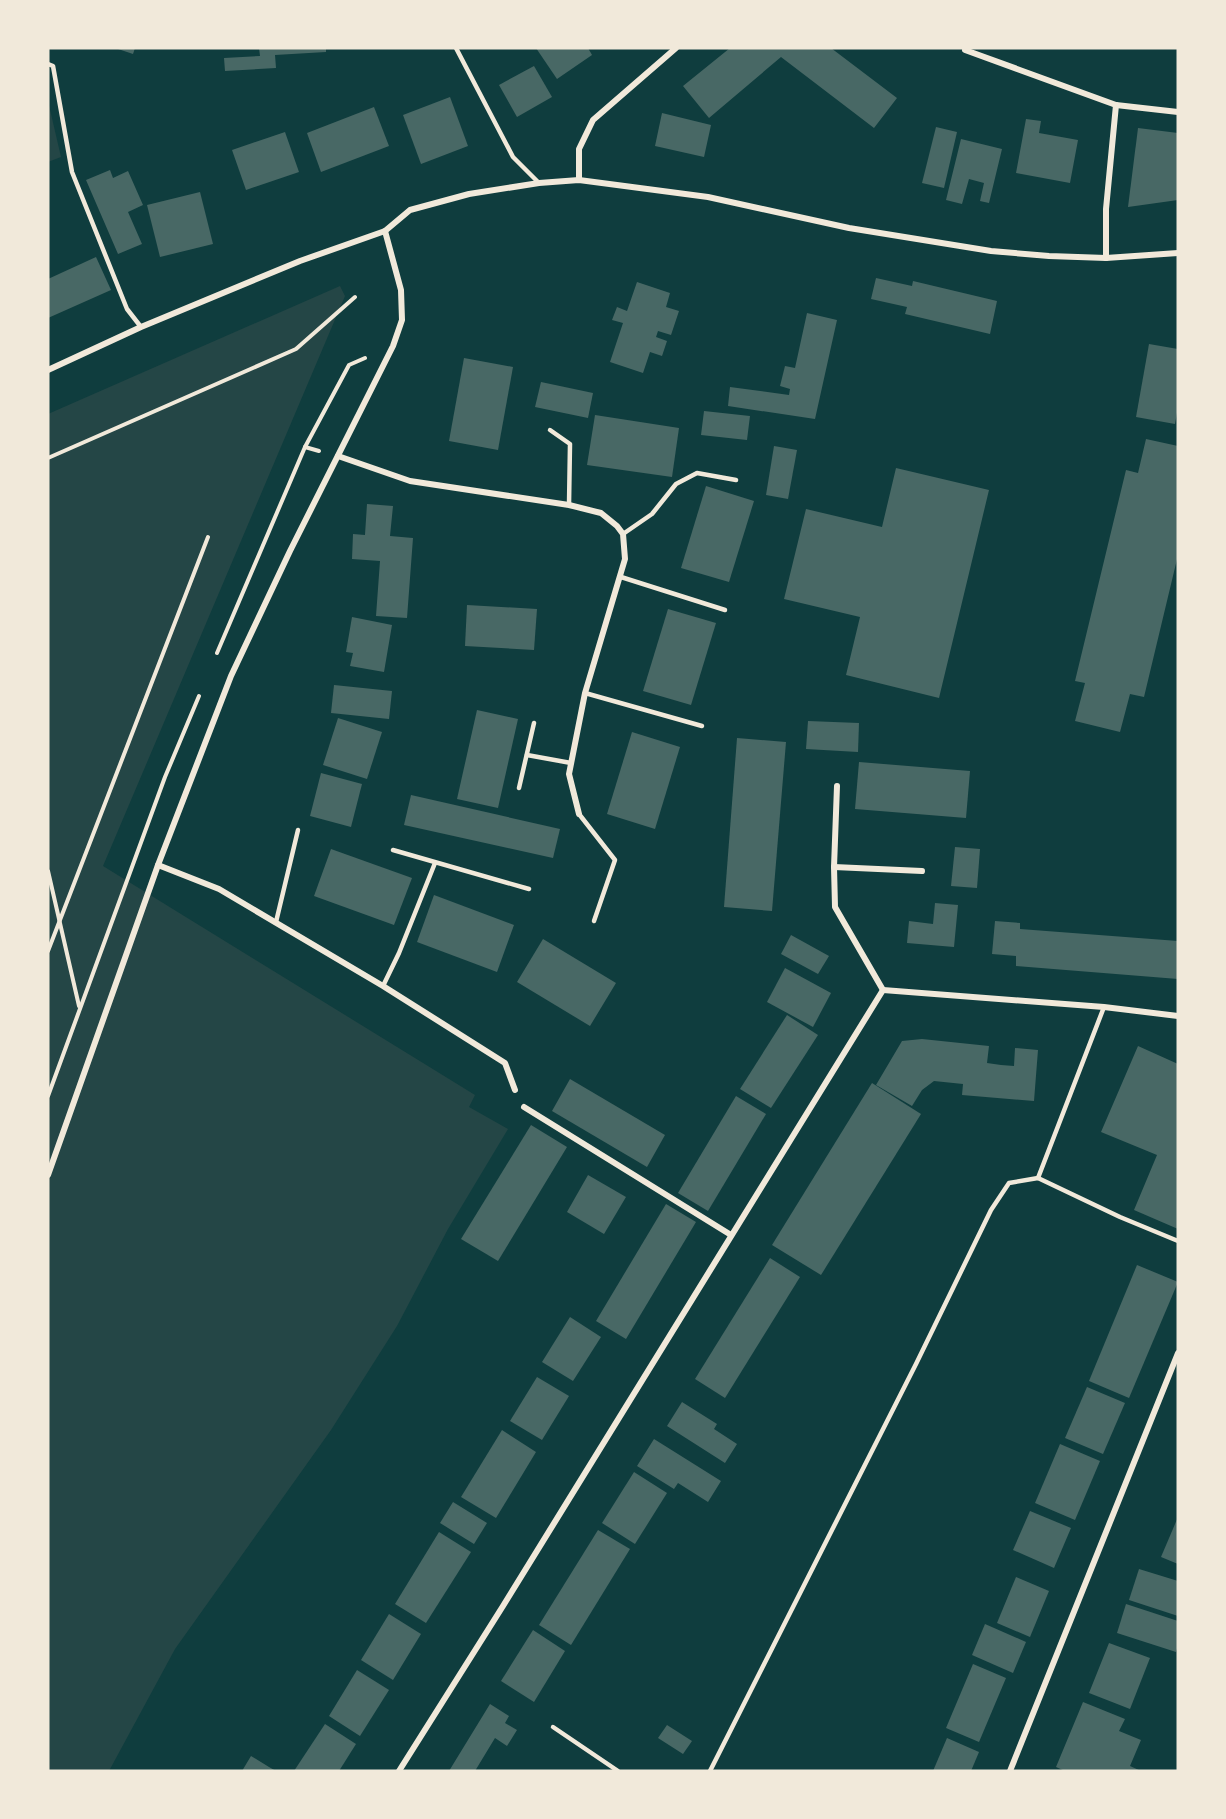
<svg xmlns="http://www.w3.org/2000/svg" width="1226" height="1819" viewBox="0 0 1226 1819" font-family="'Playfair Display',serif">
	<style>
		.green { fill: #244646 }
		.building { fill: #486865 }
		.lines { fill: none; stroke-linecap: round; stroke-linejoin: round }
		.path { stroke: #f1e9da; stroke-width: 4 }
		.service { stroke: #f1e9da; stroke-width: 4.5 }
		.minor { stroke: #f1e9da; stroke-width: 6 }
	</style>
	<rect width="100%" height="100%" fill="#0f3d3e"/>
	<g class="green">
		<polygon points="48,101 61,157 48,162"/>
		<polygon points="340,286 345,296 103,866 475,1095 469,1107 508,1129 448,1229 397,1326 331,1430 175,1649 109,1771 48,1771 48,414"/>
	</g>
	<g class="building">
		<polygon points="115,48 135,48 133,54"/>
		<polygon points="259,48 326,48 326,52 275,55 276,68 225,71 224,58 260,56"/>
		<polygon points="536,48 588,48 592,55 557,79"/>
		<polygon points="730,48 831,48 897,98 874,128 781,57 709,118 683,86"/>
		<polygon points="534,66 552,97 517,117 499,85"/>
		<polygon points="450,97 468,146 421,164 403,115"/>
		<polygon points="374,107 389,146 321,172 307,133"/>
		<polygon points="662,113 711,125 704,157 655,146"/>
		<polygon points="1026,119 1041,121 1039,133 1078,140 1070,183 1016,173"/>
		<polygon points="936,127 957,132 944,188 922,183"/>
		<polygon points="1138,128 1178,133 1178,200 1128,207"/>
		<polygon points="285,132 299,172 246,190 232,150"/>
		<polygon points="961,139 1002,149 989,203 980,201 984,183 969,179 962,204 946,200"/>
		<polygon points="110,170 113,178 128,171 143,205 128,212 142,244 118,254 86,180"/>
		<polygon points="200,192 213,244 160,257 147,205"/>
		<polygon points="96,257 111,290 48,318 48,279"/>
		<polygon points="876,278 912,286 913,281 997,301 990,334 905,314 907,307 871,299"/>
		<polygon points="637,282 670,293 666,307 679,311 671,335 658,331 656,337 667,341 662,356 650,352 643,373 610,362 623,323 612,320 617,307 627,311"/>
		<polygon points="807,313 837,320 815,419 728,406 730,387 789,395 790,389 780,386 785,366 795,368"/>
		<polygon points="1149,344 1178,349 1178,407 1175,424 1136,417"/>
		<polygon points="464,358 513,367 498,450 449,441"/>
		<polygon points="541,382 593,393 588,418 535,407"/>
		<polygon points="704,411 750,416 747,440 701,435"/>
		<polygon points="595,415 679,428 672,477 587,465"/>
		<polygon points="1146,439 1178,446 1178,555 1144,697 1130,694 1120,732 1075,721 1085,683 1075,681 1126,470 1138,473"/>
		<polygon points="774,446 797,450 788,499 766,495"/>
		<polygon points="896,468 989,490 939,698 846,675 860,617 784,599 806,509 882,527"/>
		<polygon points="706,486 754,501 729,582 681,568"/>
		<polygon points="367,504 393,506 390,536 413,538 407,618 376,616 380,561 352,559 353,534 365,535"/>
		<polygon points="467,605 537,609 534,650 465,646"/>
		<polygon points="668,609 716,623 691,705 643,691"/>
		<polygon points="352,617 392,625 384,672 350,666 353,653 346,652"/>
		<polygon points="334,685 392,691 389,719 331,713"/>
		<polygon points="477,710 518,719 498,808 457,799"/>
		<polygon points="338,718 382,732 367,779 323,765"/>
		<polygon points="808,721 859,723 858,752 806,749"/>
		<polygon points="632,732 680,747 655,829 607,814"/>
		<polygon points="737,738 786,742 772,911 724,907"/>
		<polygon points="859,762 970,771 966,818 855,809"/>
		<polygon points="321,773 362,784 351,827 310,816"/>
		<polygon points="411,795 560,829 553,858 404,825"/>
		<polygon points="955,847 980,849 977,888 951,886"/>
		<polygon points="331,849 412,878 394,925 314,896"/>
		<polygon points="434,895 514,925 497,972 417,942"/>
		<polygon points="935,903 958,905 954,947 907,943 909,921 933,924"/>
		<polygon points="995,921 1020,923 1020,929 1178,941 1178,979 1016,966 1016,956 992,954"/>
		<polygon points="791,935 829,956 818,974 781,954"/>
		<polygon points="543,939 616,983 590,1026 517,982"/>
		<polygon points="785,968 831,993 813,1027 767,1002"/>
		<polygon points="787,1015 818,1035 771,1108 740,1089"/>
		<polygon points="922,1039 989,1046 987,1063 1001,1065 1014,1066 1015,1048 1038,1050 1034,1101 962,1095 963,1084 934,1081 922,1090 912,1106 876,1085 902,1041"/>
		<polygon points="1138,1046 1178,1064 1178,1229 1134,1210 1157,1155 1101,1132"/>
		<polygon points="570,1079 665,1135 647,1167 552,1111"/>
		<polygon points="872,1083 921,1114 821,1275 772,1245"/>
		<polygon points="736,1096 766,1114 708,1211 678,1193"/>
		<polygon points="531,1125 567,1147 498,1261 461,1239"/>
		<polygon points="588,1175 626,1197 604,1234 567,1212"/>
		<polygon points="666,1204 696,1222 626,1339 596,1321"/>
		<polygon points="770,1258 800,1277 725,1398 695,1379"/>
		<polygon points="1137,1265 1178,1282 1129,1398 1089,1381"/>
		<polygon points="570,1317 601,1337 573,1381 542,1362"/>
		<polygon points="537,1377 569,1396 542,1440 510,1421"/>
		<polygon points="1087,1387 1125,1403 1103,1454 1065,1438"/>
		<polygon points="682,1402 717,1424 714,1429 737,1444 725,1463 667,1426"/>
		<polygon points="502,1430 536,1452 496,1518 461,1497"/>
		<polygon points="654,1439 721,1481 708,1502 678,1483 674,1489 637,1466"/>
		<polygon points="1060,1444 1100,1461 1075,1520 1035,1503"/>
		<polygon points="634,1472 667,1493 635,1544 602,1523"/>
		<polygon points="453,1502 487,1523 474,1544 440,1523"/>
		<polygon points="1030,1511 1071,1528 1054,1568 1013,1550"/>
		<polygon points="1178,1517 1178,1564 1161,1557"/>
		<polygon points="598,1530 630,1549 571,1645 539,1625"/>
		<polygon points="439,1532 471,1552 426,1623 395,1604"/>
		<polygon points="1139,1569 1178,1581 1178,1616 1129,1600"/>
		<polygon points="1016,1577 1049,1591 1030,1637 997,1623"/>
		<polygon points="1126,1604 1178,1621 1178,1645 1176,1652 1117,1633"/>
		<polygon points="389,1614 421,1634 393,1680 361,1660"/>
		<polygon points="985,1624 1026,1642 1013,1673 972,1655"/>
		<polygon points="533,1630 565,1651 534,1702 501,1681"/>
		<polygon points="1109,1643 1150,1658 1130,1709 1089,1693"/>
		<polygon points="973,1664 1006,1678 979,1742 946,1728"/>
		<polygon points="357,1670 389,1690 360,1736 329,1716"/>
		<polygon points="1083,1702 1125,1719 1119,1731 1141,1740 1130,1766 1141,1771 1065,1771 1056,1767"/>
		<polygon points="490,1704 509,1716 505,1723 517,1730 507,1746 495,1738 475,1771 449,1771"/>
		<polygon points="325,1724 356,1744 339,1771 294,1771"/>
		<polygon points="667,1725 692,1741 683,1754 658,1738"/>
		<polygon points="947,1738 979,1752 971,1771 933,1771"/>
		<polygon points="251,1756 269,1767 276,1771 242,1771"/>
	</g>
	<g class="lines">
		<g class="path">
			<polyline points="305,447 319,451"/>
			<polyline points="48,458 296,349 355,297"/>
			<polyline points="217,653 305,447 349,365 365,358"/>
			<polyline points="48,871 79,1006"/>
			<polyline points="48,951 208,537"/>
			<polyline points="48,1096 165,777 199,696"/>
		</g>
		<g class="service">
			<polyline points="456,48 513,157 539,183"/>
			<polyline points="48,64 53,66 72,172 127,309 141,327"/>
			<polyline points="550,430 570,444 569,505"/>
			<polyline points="623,534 652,514 676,484 697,473 736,480"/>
			<polyline points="621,577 725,610"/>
			<polyline points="585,693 702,726"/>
			<polyline points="527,755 571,763"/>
			<polyline points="519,788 534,723"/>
			<polyline points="579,814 615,860 594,921"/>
			<polyline points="393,850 529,889"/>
			<polyline points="276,922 298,830"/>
			<polyline points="383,986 399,953 435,863"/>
			<polyline points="1038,1178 1104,1007"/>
			<polyline points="553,1727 618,1771"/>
			<polyline points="710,1771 916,1364 991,1210 1009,1183 1038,1178 1120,1217 1178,1241"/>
		</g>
		<g class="minor">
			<polyline points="965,50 1116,105 1178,112"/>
			<polyline points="579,180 579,149 593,120 676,48"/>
			<polyline points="1106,258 1106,209 1116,105"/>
			<polyline points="48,370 141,327 300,261 385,231 410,210 469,194 539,183 579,180 708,197 849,228 991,251 1049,256 1106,258 1178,253"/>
			<polyline points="338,456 410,481 569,505 601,513 617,526 623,534 625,559 585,693 569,774 579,814"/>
			<polyline points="837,786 834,867 835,907 883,990"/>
			<polyline points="158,865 219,889 383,986 505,1063 515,1090"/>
			<polyline points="834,867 922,871"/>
			<polyline points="883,990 1104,1007 1178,1016"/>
			<polyline points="524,1107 731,1235"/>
			<polyline points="48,1175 158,865 231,676 290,551 393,346 402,320 401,290 385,231"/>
			<polyline points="399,1771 503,1606 883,990"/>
			<polyline points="1010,1771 1178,1353"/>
		</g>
	</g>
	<rect width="1226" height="1819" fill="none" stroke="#f1e9da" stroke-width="99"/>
</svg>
